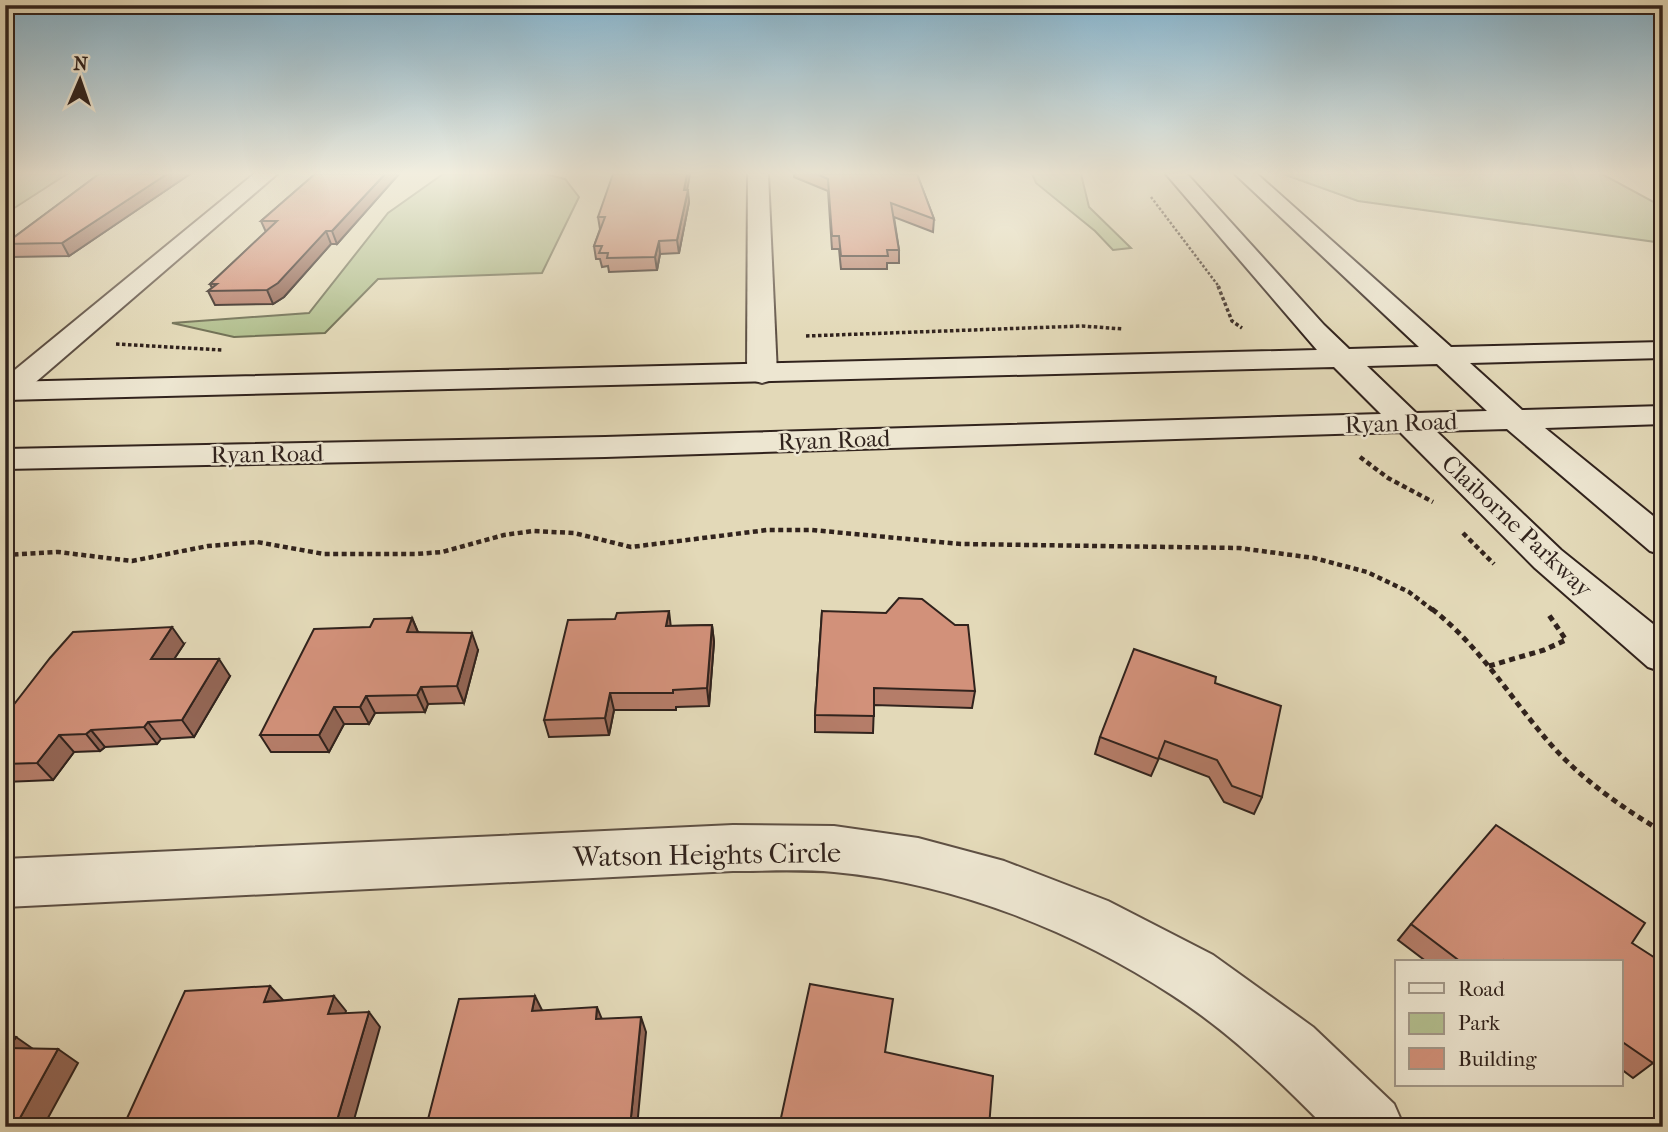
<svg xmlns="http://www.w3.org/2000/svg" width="1668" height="1132" viewBox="0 0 1668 1132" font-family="'IM FELL French Canon',serif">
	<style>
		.green { fill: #b3bf8f; stroke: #727156; stroke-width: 2 }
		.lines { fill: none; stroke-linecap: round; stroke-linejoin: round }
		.minor-casing { stroke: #5e5044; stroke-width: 4 }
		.secondary-casing { stroke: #31231d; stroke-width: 4 }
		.path-far3 { stroke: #31231d; stroke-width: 2.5; stroke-dasharray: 2.5 2; stroke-linecap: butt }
		.path-far2 { stroke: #31231d; stroke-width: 3.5; stroke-dasharray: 3.5 2.5; stroke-linecap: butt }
		.path-far1 { stroke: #31231d; stroke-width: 4.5; stroke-dasharray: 5 3.5; stroke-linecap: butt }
		.path { stroke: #31231d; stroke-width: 5; stroke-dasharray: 6 4.5; stroke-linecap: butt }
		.minor { fill: #ede6d1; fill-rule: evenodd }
		.secondary { fill: #ede6d1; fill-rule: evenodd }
		.wall { fill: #b57d69; stroke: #31231d; stroke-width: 2 }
		.shaded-wall { fill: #936655; stroke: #31231d; stroke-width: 2 }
		.building { fill: #d2917a; stroke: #31231d; stroke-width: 2 }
		.labels { text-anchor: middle; stroke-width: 5; stroke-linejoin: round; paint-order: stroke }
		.street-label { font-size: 24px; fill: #31231d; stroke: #ede6d1 }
		.near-street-label { font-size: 28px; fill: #31231d; stroke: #ede6d1 }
	</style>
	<rect width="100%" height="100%" fill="#e3d9b8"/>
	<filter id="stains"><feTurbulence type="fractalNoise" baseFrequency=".00286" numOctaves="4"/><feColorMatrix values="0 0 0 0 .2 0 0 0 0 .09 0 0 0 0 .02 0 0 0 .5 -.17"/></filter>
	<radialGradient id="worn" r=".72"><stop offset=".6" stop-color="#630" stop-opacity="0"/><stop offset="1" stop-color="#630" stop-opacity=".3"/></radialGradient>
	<g class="green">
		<polygon points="5,174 67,174 5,214"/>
		<polygon points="443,174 545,174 565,179 579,197 542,273 378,279 325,333 234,337 172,323 309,313 388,213"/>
		<polygon points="1032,174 1081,174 1089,207 1131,248 1113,250 1095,231 1036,183"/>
		<polygon points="1283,174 1602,174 1663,207 1663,243 1358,201"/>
	</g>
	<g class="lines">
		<defs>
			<g id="minor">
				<polygon points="254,174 277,174 16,399 5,402 5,378"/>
				<polygon points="748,174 768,174 777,374 772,380 762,383 752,380 747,374"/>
				<path d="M733,825L834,826L918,838L1004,861L1108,901L1213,955L1313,1027L1394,1104L1404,1127H1325C1278,1079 1228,1031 1172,995C1072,930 953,883 834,872C801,869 766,871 733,871L5,907V859Z"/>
			</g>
			<path id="secondary" d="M1166,174H1187L1324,325L1349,349L1419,347L1235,174H1257L1451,347L1663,342V358L1470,363L1522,410L1663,406V424L1545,428L1663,524V555L1650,551L1507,429L1436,431L1561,550L1663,632V672L1648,667L1535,568L1400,432L605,457L5,469V449L605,437L1381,414L1334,367L5,400V382L1317,350ZM1437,364L1487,411L1416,413L1367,366Z"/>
		</defs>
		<use href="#minor" class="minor-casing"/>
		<use href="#secondary" class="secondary-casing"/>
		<polyline class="path-far3" points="1151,197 1220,288"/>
		<g class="path-far2">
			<polyline points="1218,286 1232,321 1242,328"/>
			<polyline points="806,336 1082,326 1123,329"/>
			<polyline points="116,344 222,350"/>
		</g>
		<g class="path-far1">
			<polyline points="1360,457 1388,478 1433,502"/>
			<polyline points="1463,533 1494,564"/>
			<polyline points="5,555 58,552 132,561 208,546 257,542 324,554 416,554 442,552 504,535 533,531 574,533 631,547 767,530 812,530 961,544 1239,548 1314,558 1367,572 1409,592 1434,611"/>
		</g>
		<g class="path">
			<path d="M1432,609C1478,645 1505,690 1542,734C1574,774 1619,806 1663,832"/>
			<polyline points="1489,666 1544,650 1566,640 1549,615"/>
		</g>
		<use href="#minor" class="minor"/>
		<use href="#secondary" class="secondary"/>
	</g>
	<g class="wall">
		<polygon points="99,174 190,174 69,256 12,257 5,246 5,244"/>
		<polygon points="315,174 399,174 337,244 331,244 284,297 273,304 215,305 208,291 212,288 210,284 266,232 261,221"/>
		<polygon points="794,174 917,174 934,219 933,232 894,217 899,250 899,263 887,263 887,269 841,269 839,249 832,249 828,191 794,177"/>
		<polygon points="687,190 689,202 679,253 660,254 657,270 609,272 608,266 602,267 600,259 596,259 594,246 600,229 598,217"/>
		<polygon points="822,611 975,691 972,708 874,705 873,733 815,732 815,715"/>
		<polygon points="412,618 418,632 478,650 464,703 428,704 425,712 375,713 369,724 344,724 329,752 271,752 260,735 370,627"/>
		<polygon points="712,625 714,642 709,706 676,707 676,710 614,710 609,735 549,737 544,720 671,626"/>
		<polygon points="184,644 174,659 230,676 194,737 161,739 157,744 105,747 100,751 74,752 53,780 5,782 5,716"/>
		<polygon points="1215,683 1262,797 1254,814 1224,802 1209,777 1159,758 1151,776 1095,754 1100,737"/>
		<polygon points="1411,924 1632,943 1653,1063 1633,1078 1621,1069 1621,962 1427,962 1398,940"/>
	</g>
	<g class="shaded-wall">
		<polygon points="167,174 190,174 69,256 62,243"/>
		<polygon points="385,174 399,174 337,244 332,231"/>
		<polygon points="687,174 690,174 685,202 684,190"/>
		<polygon points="688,190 689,202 679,253 677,240"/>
		<polygon points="326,231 331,244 284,297 273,304 267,290"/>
		<polygon points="659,241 660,254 657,270 655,257"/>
		<polygon points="669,611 671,628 666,626"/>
		<polygon points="412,618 419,635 407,632"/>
		<polygon points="712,625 714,642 709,706 707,688"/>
		<polygon points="172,627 184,644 163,676 151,659"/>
		<polygon points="472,633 478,650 464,703 457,686"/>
		<polygon points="219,659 230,676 194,737 182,720"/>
		<polygon points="421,687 428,704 425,712 417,695"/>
		<polygon points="610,693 614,710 609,735 605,718"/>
		<polygon points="366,696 375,713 369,724 360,707"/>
		<polygon points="334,707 344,724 329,752 319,735"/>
		<polygon points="148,722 161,739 157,744 144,727"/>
		<polygon points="91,730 105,747 100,751 86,734"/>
		<polygon points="59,735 74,752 53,780 37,763"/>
		<polygon points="270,986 284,1001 264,1002"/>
		<polygon points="334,996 346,1011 340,1029 328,1014"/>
		<polygon points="535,996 543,1012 532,1011"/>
		<polygon points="597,1007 603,1022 596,1019"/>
		<polygon points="369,1012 380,1027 352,1127 335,1127"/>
		<polygon points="641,1017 646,1032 637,1127 630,1127"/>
		<polygon points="16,1037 36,1051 9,1048"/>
		<polygon points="58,1049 78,1063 43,1127 15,1127"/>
	</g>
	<g class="building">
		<polygon points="99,174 167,174 62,243 5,244"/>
		<polygon points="315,174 385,174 332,231 326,231 278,283 267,290 208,291 217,284 210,284 277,221 261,221"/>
		<polygon points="613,174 687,174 684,190 688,190 677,240 659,241 655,257 607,258 608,253 599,253 602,246 594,246 605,217 598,217"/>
		<polygon points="817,174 917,174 934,219 891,203 899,250 887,250 888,256 841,256 839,236 832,236 828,179"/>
		<polygon points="899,598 922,599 955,625 968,625 975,691 874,688 874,716 815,715 822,611 886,613"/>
		<polygon points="669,611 666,626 712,625 707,688 673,690 673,693 610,693 605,718 544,720 568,620 615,619 617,613"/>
		<polygon points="412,618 407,632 472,633 457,686 421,687 417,695 366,696 360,707 334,707 319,735 260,735 314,629 370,627 374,619"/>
		<polygon points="172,627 151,659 219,659 182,720 148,722 144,727 91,730 86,734 59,735 37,763 5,764 5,716 50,658 73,632"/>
		<polygon points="1134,649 1216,677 1215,683 1281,706 1262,797 1232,786 1217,760 1165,741 1158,759 1100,737"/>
		<polygon points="1496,825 1645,923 1632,943 1663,963 1663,1047 1653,1063 1621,1041 1621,962 1507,962 1504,960 1502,962 1461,962 1411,924"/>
		<polygon points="810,984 893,999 885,1052 993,1076 989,1127 779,1127"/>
		<polygon points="270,986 264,1002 334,996 328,1014 369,1012 335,1127 123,1127 185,991"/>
		<polygon points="535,996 532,1011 597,1007 596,1019 641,1017 630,1127 426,1127 459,999"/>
		<polygon points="5,1037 16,1037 9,1048 58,1049 15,1127 5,1127"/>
	</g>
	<linearGradient id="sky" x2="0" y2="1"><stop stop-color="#87b6d0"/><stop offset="0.52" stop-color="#f2eedf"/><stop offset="1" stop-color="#f2eedf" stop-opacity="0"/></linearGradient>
	<rect width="1668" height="333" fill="url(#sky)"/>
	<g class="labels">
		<g class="street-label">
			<text transform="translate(1401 423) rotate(-2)" y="8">Ryan Road</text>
			<text transform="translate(834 440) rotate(-2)" y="8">Ryan Road</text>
			<text transform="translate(267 454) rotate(-1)" y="8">Ryan Road</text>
			<text transform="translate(1517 526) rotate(43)" y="8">Claiborne Parkway</text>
		</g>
		<g class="near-street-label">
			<text transform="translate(707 854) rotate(-1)" y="10">Watson Heights Circle</text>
		</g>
	</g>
	<rect width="1668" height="1132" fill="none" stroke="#e3d9b8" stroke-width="28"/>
	<rect x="7" y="7" width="1654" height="1118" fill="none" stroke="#31231d" stroke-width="3.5"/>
	<rect x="14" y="14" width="1640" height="1104" fill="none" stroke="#31231d" stroke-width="2"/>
	<rect x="1395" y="960" width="228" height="126" fill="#ede6d1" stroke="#a29889" stroke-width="2"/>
	<rect x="1409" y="983" width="35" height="10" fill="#ede6d1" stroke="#a29889" stroke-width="2"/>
	<text x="1458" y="996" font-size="21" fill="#31231d">Road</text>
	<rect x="1409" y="1013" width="35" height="21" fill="#b3bf8f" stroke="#a29889" stroke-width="2"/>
	<text x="1458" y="1030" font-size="21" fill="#31231d">Park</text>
	<rect x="1409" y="1048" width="35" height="21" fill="#d2917a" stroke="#a29889" stroke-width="2"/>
	<text x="1458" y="1066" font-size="21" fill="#31231d">Building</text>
	<g transform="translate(80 80) rotate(2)" stroke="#ede6d1" stroke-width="5" paint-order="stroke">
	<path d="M0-5L12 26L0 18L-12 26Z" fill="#31231d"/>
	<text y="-10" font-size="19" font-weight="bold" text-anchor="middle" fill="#31231d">N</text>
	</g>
	<rect width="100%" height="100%" filter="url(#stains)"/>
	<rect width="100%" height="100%" fill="url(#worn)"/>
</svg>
